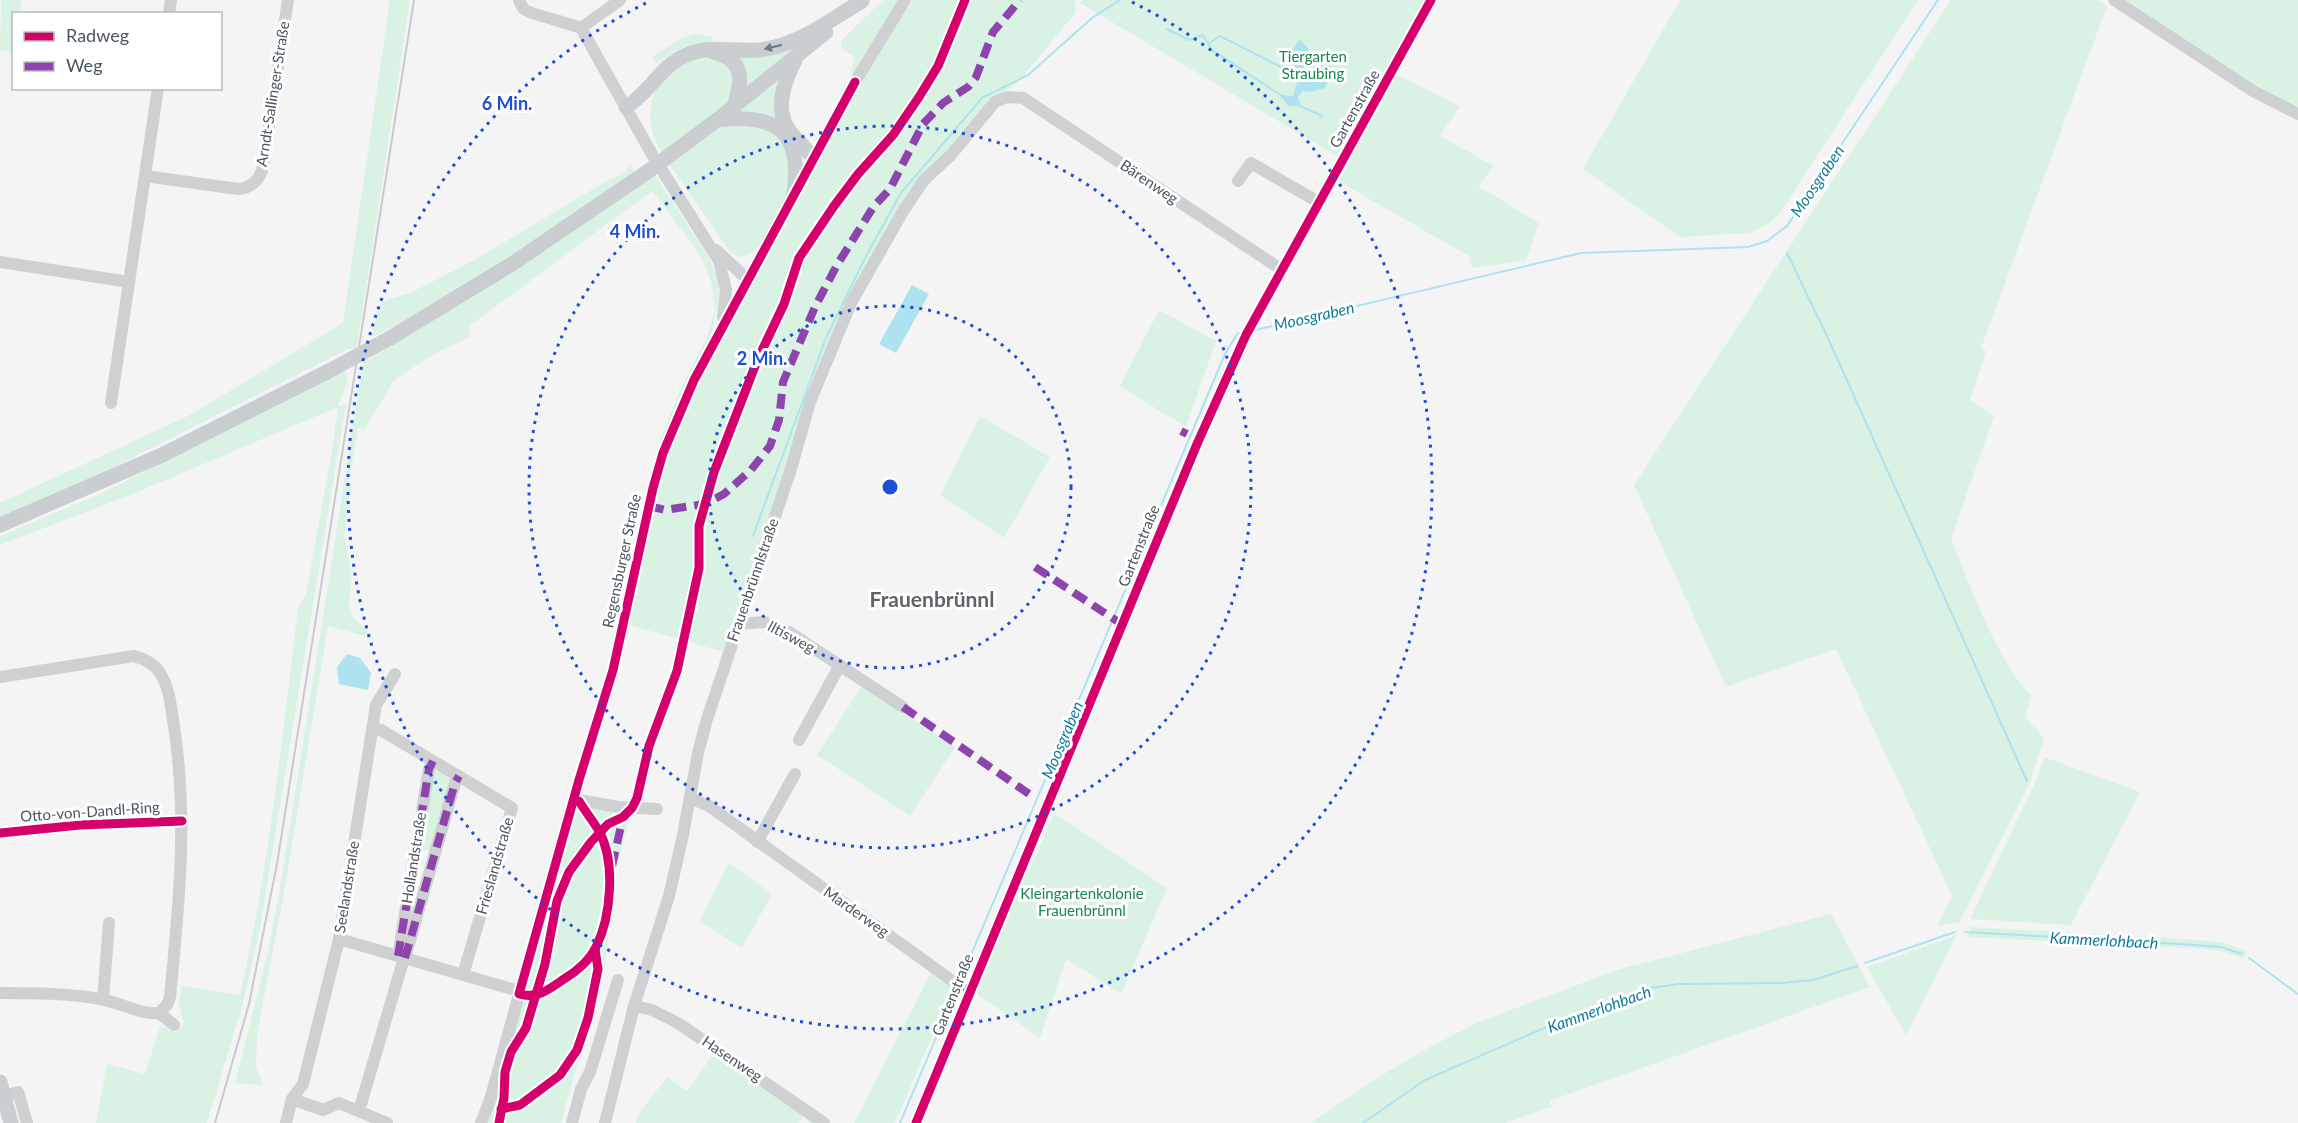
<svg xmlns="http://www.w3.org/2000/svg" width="2298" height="1123" viewBox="0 0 2298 1123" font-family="Lato,sans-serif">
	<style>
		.green { fill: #d9f2e3 }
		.water { fill: #aee2f0 }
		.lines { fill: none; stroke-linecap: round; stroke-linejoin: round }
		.stream { stroke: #aee2f0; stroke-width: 2 }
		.minor { stroke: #ced0d2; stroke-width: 12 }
		.major { stroke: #caced1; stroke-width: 15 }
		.rail { stroke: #c9cacc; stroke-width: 2 }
		.major-bridge { stroke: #caced1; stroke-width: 15 }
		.quiet { stroke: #8e44ad; stroke-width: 8; stroke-dasharray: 15 8; stroke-linecap: butt }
		.cycleway-casing { stroke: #fff; stroke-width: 13 }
		.cycleway { stroke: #d6006c; stroke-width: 9 }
		.oneway { fill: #707a83 }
		.ring { fill: none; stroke: #1d4ed8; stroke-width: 3; stroke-dasharray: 3 6 }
		.labels { text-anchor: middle; stroke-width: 6; stroke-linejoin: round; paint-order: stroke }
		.park-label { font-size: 15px; fill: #17864f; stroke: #fff }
		.street-label { font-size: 15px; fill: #4a5661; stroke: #fff }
		.water-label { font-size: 16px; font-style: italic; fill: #0c7c9b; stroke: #fff }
		.district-label { font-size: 21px; font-weight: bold; fill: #5f6368; stroke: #fff }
		.centre { fill: #1d4ed8; stroke: #fff; stroke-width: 3 }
		.ring-label { font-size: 18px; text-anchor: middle; font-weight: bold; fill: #1d4ed8; stroke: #fff; stroke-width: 6; stroke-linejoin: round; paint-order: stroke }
	</style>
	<rect width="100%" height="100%" fill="#f4f4f4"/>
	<g class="green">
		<polygon points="1,0 22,0 20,13 14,14 13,52 0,50"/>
		<polygon points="390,0 410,0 357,347 349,350 348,349 106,471 0,517 0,503 188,416 343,323"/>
		<polygon points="883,0 899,0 853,75 850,73 854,62 853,56 842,49 841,41"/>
		<polygon points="913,0 1075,0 1076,12 1017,84 994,97 962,137 914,186 887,227 861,276 724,652 629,625 655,503 668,453 698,383 790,210 799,199 862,77"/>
		<polygon points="1082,0 1424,0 1337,156 1080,3"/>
		<polygon points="1680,0 1918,0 1780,213 1767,225 1749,233 1680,237 1583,169"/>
		<path d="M1951,0H2098L2107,6L1981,348L1986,351L1970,400L1994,416L1951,539C1972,589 1995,657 2031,696L2025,717L2044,738L2030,782L1959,923L1938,925L1952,895L1836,649L1726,687L1634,485Z"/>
		<polygon points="2120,0 2298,0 2298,109 2259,89"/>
		<path d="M696,34L713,37L712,42C690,42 674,51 656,63L652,57L681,38Z"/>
		<polygon points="801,43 745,90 734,54"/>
		<path d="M712,55L735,72L731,100L663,153C642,125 647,87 676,65C684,58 702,57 712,55Z"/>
		<polygon points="1395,74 1460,106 1440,136 1494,166 1478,186 1539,223 1526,260 1472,268 1469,256 1338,181"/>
		<polygon points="780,78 780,123 736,113"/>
		<polygon points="731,123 774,130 791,156 787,195 759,246 753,252 741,257 731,253 669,164 709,133"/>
		<path d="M630,165L635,172C550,231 464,290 372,337L378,308L384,301L410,293L471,262L610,179C620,177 625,174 630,165Z"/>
		<polygon points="655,175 709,258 717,276 719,296 712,332 657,447 681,389 708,335 715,309 711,281 703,262 695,248 652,191 469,326 470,337 435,353 394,380 365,429 358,428 349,482 352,483 344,535 352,575 349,604 353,618 367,630 365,636 328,626 285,887 257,1035 256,1068 264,1085 235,1083 267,956 280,889 363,363 456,306"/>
		<polygon points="1159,310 1216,341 1186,427 1120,386"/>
		<path d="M345,371L348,380L338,406L346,404L260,927L243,1003L207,1123H96L107,1064L145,1074L160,1026L176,1033L184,1023L179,1005L181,986L240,995C269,868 282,737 298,608L306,594L333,445L338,407L135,493L0,545V536L102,493Z"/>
		<polygon points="980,416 1050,457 1004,538 940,495"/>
		<polygon points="862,686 955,747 910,816 817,755"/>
		<polygon points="2044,757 2140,792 2071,925 1970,919 2036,781"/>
		<polygon points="438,768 452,777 431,851 420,849 433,770"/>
		<polygon points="576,808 630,813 614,881 605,967 561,1123 487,1123"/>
		<polygon points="1054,813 1167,888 1121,994 1066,959 1040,1038 974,992 1023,872 1028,873"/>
		<polygon points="729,863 772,894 742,948 700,921"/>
		<polygon points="1831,914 1870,987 1549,1101 1552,1107 1505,1123 1311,1123 1374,1080 1426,1049 1479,1022 1617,970"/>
		<polygon points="1971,927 2171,938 2221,942 2246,950 2243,958 2222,951 2193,948 1967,937"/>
		<polygon points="1957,935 1906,1035 1867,967"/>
		<polygon points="933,969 954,985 895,1123 854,1123"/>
		<polygon points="715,1052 817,1123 811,1123 803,1117 799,1123 636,1123 639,1113 667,1077 687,1091"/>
	</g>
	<g class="water">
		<polygon points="1300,39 1313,55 1328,59 1331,67 1325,88 1310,92 1302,91 1298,98 1301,106 1288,106 1280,95 1293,96 1300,73 1292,70 1288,74 1281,67"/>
		<polygon points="912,285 929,294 896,353 879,344"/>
		<polygon points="347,654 360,658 371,673 368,690 339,684 337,667"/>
	</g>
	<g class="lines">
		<g class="stream">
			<polyline points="1167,29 1189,40 1203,35 1212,50 1282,96"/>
			<polyline points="1209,43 1220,36 1281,67"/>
			<polyline points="1300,106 1322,116"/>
			<polyline points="1787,253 1827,336 2027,781"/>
			<polyline points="1255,330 1581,253 1748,247 1767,241 1787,226 1938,0"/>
			<polyline points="753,536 826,338 865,258 901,193 982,98 1028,75 1092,18 1120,0"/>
			<polyline points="1965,932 2180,944 2221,947 2242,954"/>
			<polyline points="2249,958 2298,994"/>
			<polyline points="1865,963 1955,932"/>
			<polyline points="900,1123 1225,354 1237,334 1243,332"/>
			<polyline points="1363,1123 1425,1080 1565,1019 1650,988 1679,984 1782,983 1813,980 1857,966"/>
		</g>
		<g class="minor">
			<path d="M519,0C520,2 522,7 524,9C527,13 571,24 581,28L653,156L719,261L726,290L723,317"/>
			<polyline points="2114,0 2253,91 2298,114"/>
			<polyline points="169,14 171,0"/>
			<polyline points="581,28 620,0"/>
			<path d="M145,176L238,189C251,188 261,179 263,166L288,0"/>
			<polyline points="1238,181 1251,163 1320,203"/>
			<polyline points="716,250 748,280"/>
			<polyline points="0,262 129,282"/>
			<polyline points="111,403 158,88"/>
			<polyline points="739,624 764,622 789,632 903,707"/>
			<path d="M0,677L134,656C144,659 154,663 160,673C170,688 171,709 174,726C188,817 179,906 170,997L167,1005L159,1013"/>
			<polyline points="372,728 381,730 512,808 463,975"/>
			<polyline points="799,740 840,665"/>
			<polyline points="690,798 709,806 954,982"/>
			<polyline points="573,799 618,807 657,809"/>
			<polyline points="0,833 80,825 182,821"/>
			<polyline points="757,842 795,774"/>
			<polyline points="339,939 519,991"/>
			<polyline points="398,956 429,769 433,761"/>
			<polyline points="405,958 455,783 459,776"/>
			<path d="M0,993C32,993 72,993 104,1000C121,1003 141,1015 159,1013"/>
			<polyline points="103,999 109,923"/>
			<polyline points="634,1006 652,1010 678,1023 824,1123"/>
			<polyline points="159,1013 174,1025"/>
			<polyline points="4,1096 18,1092 27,1123"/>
			<polyline points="292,1099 303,1084 339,939 376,705 395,674"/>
			<polyline points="359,1111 404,958"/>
			<polyline points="286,1123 292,1099 323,1110 339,1103 387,1123"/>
			<polyline points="481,1123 490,1100 570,810 613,670 653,488 668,439 694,380 781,217 855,82 905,0"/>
			<polyline points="572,1123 581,1089 590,1072 618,980"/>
			<polyline points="605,1123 634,1006 669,896 683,835 698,753 707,719 791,469 810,402 851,303 902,213 924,180 951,155 995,102 1007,97 1023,98 1282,270"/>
			<polyline points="916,1123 1197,444 1246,335 1431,0"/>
		</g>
		<g class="major">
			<path d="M713,52C745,60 743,81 734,106"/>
			<path d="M795,60C785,81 774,106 788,129C794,139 806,147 813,158"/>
			<path d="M626,107C650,93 661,64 689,54C710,45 735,52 758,50C796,47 830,20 862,1"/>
			<path d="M717,120C776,113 803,131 794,194"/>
			<polyline points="666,158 717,120 826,32"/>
			<polyline points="390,338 512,264 650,170"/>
			<polyline points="0,525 162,455 327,372"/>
			<polyline points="0,1082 11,1123"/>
		</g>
		<polyline class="rail" points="215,1123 249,1004 277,864 414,0"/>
		<g class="major-bridge">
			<polyline points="650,170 666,158"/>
			<polyline points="327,372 390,338"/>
		</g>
		<g class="quiet">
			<polyline points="1181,431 1187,434"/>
			<polyline points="649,506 665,510 705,504 724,494 751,470 770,446 779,420 783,382 815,307 837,265 874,206 890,189 923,124 943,103 968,87 976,77 993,32 1020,0"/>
			<polyline points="1035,567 1123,625"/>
			<polyline points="903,707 1032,796"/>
			<polyline points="612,866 623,817"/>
			<polyline points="398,956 429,769 433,761"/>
			<polyline points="405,958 455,783 459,776"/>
			<polyline points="954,982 971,991"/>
		</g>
		<defs>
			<g id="cycleway">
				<path d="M579,801C585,811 593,821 599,831C616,862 611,917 596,947C590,960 576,972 564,979C548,990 538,999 519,994L579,780L613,670L653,488L663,453L694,380L855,82"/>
				<polyline points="0,833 80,825 182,821"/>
				<polyline points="501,1109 520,1105 560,1075 577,1050 588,1018 598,969 595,949"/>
				<polyline points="499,1123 504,1098 505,1072 511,1052 526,1028 545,964 557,901 569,872 591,842 608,824 623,817 632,808 637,798 649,746 677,671 699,568 699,526 714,472 757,361 784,304 799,258 834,206 858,174 893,135 919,97 938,66 965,0"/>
				<polyline points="916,1123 1197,444 1246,335 1431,0"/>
			</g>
		</defs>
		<use href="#cycleway" class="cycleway-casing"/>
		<use href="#cycleway" class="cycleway"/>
	</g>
	<defs><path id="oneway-solid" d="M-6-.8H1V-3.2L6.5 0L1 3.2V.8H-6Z" transform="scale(1.5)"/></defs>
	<use class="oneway" href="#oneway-solid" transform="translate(773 47) rotate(166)"/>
	<g class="ring">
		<circle cx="890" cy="487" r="181"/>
		<circle cx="890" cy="487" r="361"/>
		<path d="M1132 2A542 542 0 1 1 648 2"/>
	</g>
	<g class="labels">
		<g class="park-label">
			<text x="1313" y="62">Tiergarten<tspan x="1313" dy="17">Straubing</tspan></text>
			<text x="1082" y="899">Kleingartenkolonie<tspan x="1082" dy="17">Frauenbrünnl</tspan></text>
		</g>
		<g class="street-label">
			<text transform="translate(273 94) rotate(-81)" y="5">Arndt-Sallinger-Straße</text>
			<text transform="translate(1355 109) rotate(-61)" y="5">Gartenstraße</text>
			<text transform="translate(1149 182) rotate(34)" y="5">Bärenweg</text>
			<text transform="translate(1139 546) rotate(-68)" y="5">Gartenstraße</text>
			<text transform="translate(622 561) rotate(-78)" y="5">Regensburger Straße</text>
			<text transform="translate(753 580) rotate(-71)" y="5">Frauenbrünnlstraße</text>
			<text transform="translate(791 637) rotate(28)" y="5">Iltisweg</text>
			<text transform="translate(90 812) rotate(-4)" y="5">Otto-von-Dandl-Ring</text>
			<text transform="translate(414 858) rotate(-81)" y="5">Hollandstraße</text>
			<text transform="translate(495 866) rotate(-74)" y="5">Frieslandstraße</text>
			<text transform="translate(347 887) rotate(-81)" y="5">Seelandstraße</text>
			<text transform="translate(856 912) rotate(35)" y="5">Marderweg</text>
			<text transform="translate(953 995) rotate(-68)" y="5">Gartenstraße</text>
			<text transform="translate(732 1059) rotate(34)" y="5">Hasenweg</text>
		</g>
		<g class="water-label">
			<text transform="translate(1817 181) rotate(-56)" y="6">Moosgraben</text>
			<text transform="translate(1314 316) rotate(-13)" y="6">Moosgraben</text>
			<text transform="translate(1062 740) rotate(-67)" y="6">Moosgraben</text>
			<text transform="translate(2104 940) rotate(3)" y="6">Kammerlohbach</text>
			<text transform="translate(1599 1009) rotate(-20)" y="6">Kammerlohbach</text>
		</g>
		<g class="district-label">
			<text x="932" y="607">Frauenbrünnl</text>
		</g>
	</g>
	<circle cx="890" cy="487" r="9" class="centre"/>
	<g class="ring-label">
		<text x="507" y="110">6 Min.</text>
		<text x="635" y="238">4 Min.</text>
		<text x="762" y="365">2 Min.</text>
	</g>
	<rect x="12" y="12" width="210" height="78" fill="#ffffff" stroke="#b7bbc0" stroke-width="1.5"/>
	<rect x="24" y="32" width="30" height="9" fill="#d6006c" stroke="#b7bbc0" stroke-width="1.5"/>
	<text x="66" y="42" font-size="18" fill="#4a5661">Radweg</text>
	<rect x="24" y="62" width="30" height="9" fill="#8e44ad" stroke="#b7bbc0" stroke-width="1.5"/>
	<text x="66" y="72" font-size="18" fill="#4a5661">Weg</text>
</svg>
